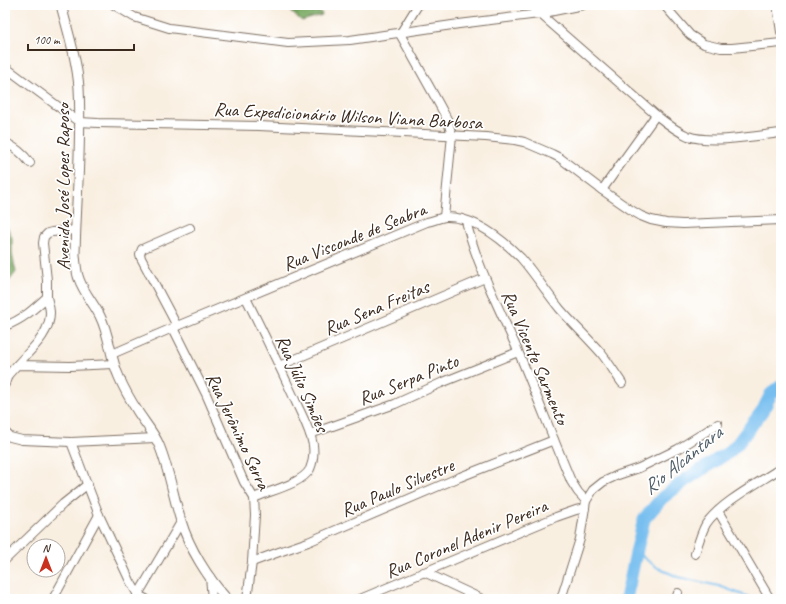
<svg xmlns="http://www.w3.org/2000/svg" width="786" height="604" viewBox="0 0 786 604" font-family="Caveat,sans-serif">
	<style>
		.forest { fill: url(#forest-crowns); stroke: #5a6a41 }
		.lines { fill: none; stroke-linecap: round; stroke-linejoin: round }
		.stream { stroke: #78bff0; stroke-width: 2 }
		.river { stroke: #78bff0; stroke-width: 13 }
		.minor-casing { stroke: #7e6f62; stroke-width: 10 }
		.tertiary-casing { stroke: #7e6f62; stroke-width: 11 }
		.minor { stroke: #fff; stroke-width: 8 }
		.tertiary { stroke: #fff; stroke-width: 9 }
		.labels { text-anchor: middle; stroke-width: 3.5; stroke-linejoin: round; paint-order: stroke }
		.street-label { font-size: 19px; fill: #3b2a1e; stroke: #fff }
		.water-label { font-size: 20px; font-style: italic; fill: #505e68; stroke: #fff }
	</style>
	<defs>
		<pattern id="forest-crowns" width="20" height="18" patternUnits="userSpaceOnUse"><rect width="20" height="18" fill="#7aaa64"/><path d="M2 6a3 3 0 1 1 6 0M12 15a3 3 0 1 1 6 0" fill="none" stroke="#658b52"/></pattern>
	</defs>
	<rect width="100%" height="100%" fill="#fff"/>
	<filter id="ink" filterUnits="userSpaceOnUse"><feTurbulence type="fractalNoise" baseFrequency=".025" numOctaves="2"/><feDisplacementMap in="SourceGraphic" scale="8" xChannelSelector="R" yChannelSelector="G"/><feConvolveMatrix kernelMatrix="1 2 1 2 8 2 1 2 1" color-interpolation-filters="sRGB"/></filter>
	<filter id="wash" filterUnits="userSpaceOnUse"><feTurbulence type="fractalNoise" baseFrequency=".012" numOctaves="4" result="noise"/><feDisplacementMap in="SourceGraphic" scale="16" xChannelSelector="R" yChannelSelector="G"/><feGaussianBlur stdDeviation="0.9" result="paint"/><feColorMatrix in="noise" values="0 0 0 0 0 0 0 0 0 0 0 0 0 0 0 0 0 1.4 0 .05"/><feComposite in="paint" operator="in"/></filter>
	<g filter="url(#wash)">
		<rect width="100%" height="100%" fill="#f9efe1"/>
		<g class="forest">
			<polygon points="282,5 318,5 322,15 302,21"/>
			<polygon points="5,222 12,238 12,254 16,272 5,287"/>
		</g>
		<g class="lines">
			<polyline class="stream" points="637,550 644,558 658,568 678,577 719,586 754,599"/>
			<polyline class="river" points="626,599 634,562 644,519 662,498 687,479 718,459 729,452 738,443 763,410 771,394 781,386"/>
		</g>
	</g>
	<g filter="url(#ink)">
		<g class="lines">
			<defs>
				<g id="minor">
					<polyline points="114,5 134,17 169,28 288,43 350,40 459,24 539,14 583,5"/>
					<path d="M530,5L656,115C666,123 676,131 688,136C710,144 756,136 781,133"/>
					<polyline points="664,5 690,35 704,44 721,48 732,48 781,43"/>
					<polyline points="777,5 781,32"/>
					<polyline points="400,34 439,104 447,119 452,135 444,217"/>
					<polyline points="400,34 418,5"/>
					<polyline points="5,67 79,122 98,123 259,126 486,137 515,140 524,142 552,154 560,158 602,190 631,210 641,216 651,220 666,223 683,224 781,220"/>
					<path d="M5,142C15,148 23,153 30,163"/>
					<polyline points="602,190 656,115"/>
					<path d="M466,221C477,266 499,308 518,351C536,394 553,438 571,481L578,492L586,501"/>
					<path d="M246,298C263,332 279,365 295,400C301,414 310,429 313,445C314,453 313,462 310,469C302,484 269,491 254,498"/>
					<path d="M5,326C22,320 34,309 47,297V280L43,243L44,237L48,233L52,232L76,230"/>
					<polyline points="177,326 141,258 140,254 142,249 190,228"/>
					<polyline points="173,328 206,394 244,482 254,498 255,515 252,562 247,599"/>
					<path d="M112,354L177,326L427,222C433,221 439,218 445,217C473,216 502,239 521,258C535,274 546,292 560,309C573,324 588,338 601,353C609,363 615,373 622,383"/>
					<path d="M17,365C30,350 50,335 50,313C50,308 48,302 47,297"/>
					<polyline points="279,366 485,278"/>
					<polyline points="5,384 8,375 17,365 70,366 114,364"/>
					<polyline points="5,432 10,437 22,440 71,442 155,438"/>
					<polyline points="310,434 395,404 441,383 518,352"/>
					<polyline points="71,442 99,515 130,581 138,595 146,599"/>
					<polyline points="718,511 770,599"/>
					<path d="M695,554C698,544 701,533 706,524C720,503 760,482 781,468"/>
					<polyline points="5,560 63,504 88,484"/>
					<polyline points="252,562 279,552 308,542 460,477 554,440"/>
					<polyline points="424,572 482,599"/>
					<polyline points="210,577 212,599"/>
					<polyline points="136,598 181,522"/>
					<polyline points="53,599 99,515"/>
					<polyline points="360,599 556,517 576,510 585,508"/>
					<polyline points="561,599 580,539 586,501 593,490 603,482 618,475 639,468 678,449 718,424"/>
					<polyline points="676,599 678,593"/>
				</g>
				<path id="tertiary" d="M61,5C68,32 77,60 79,88C82,144 76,200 75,255C76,263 76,272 79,279C84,293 94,304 100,316C110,336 110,358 119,377C124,389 131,401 138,412C145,423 154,433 159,445C169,469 173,496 181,521C189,548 208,578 227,599"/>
			</defs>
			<use href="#minor" class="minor-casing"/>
			<use href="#tertiary" class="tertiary-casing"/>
			<use href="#minor" class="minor"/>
			<use href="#tertiary" class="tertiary"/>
		</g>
	</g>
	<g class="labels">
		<g class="street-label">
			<text transform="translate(348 115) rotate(3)" y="7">Rua Expedicionário Wilson Viana Barbosa</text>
			<text transform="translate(62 187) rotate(-90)" y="7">Avenida José Lopes Raposo</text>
			<text transform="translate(354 236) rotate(-22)" y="7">Rua Visconde de Seabra</text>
			<text transform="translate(376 307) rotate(-23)" y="7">Rua Sena Freitas</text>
			<text transform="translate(536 357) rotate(67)" y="7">Rua Vicente Sarmento</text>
			<text transform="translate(408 379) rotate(-22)" y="7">Rua Serpa Pinto</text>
			<text transform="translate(303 383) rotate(66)" y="7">Rua Júlio Simões</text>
			<text transform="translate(239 431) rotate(65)" y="7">Rua Jerônimo Serra</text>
			<text transform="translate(397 487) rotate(-23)" y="7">Rua Paulo Silvestre</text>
			<text transform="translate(466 538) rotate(-23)" y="7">Rua Coronel Adenir Pereira</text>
		</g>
		<g class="water-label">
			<text transform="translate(682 460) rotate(-39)" y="7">Rio Alcântara</text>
		</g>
	</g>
	<rect width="786" height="604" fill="none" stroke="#fff" stroke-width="20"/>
	<g transform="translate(46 558)"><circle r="19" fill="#ffffff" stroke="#b1aaa5"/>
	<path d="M0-3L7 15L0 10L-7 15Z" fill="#c8321e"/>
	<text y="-6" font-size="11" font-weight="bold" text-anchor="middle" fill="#3b2a1e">N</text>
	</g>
	<path d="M28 44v6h106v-6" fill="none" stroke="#3b2a1e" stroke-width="2"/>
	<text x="34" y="44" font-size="12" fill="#3b2a1e" stroke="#ffffff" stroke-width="3" paint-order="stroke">100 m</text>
</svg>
